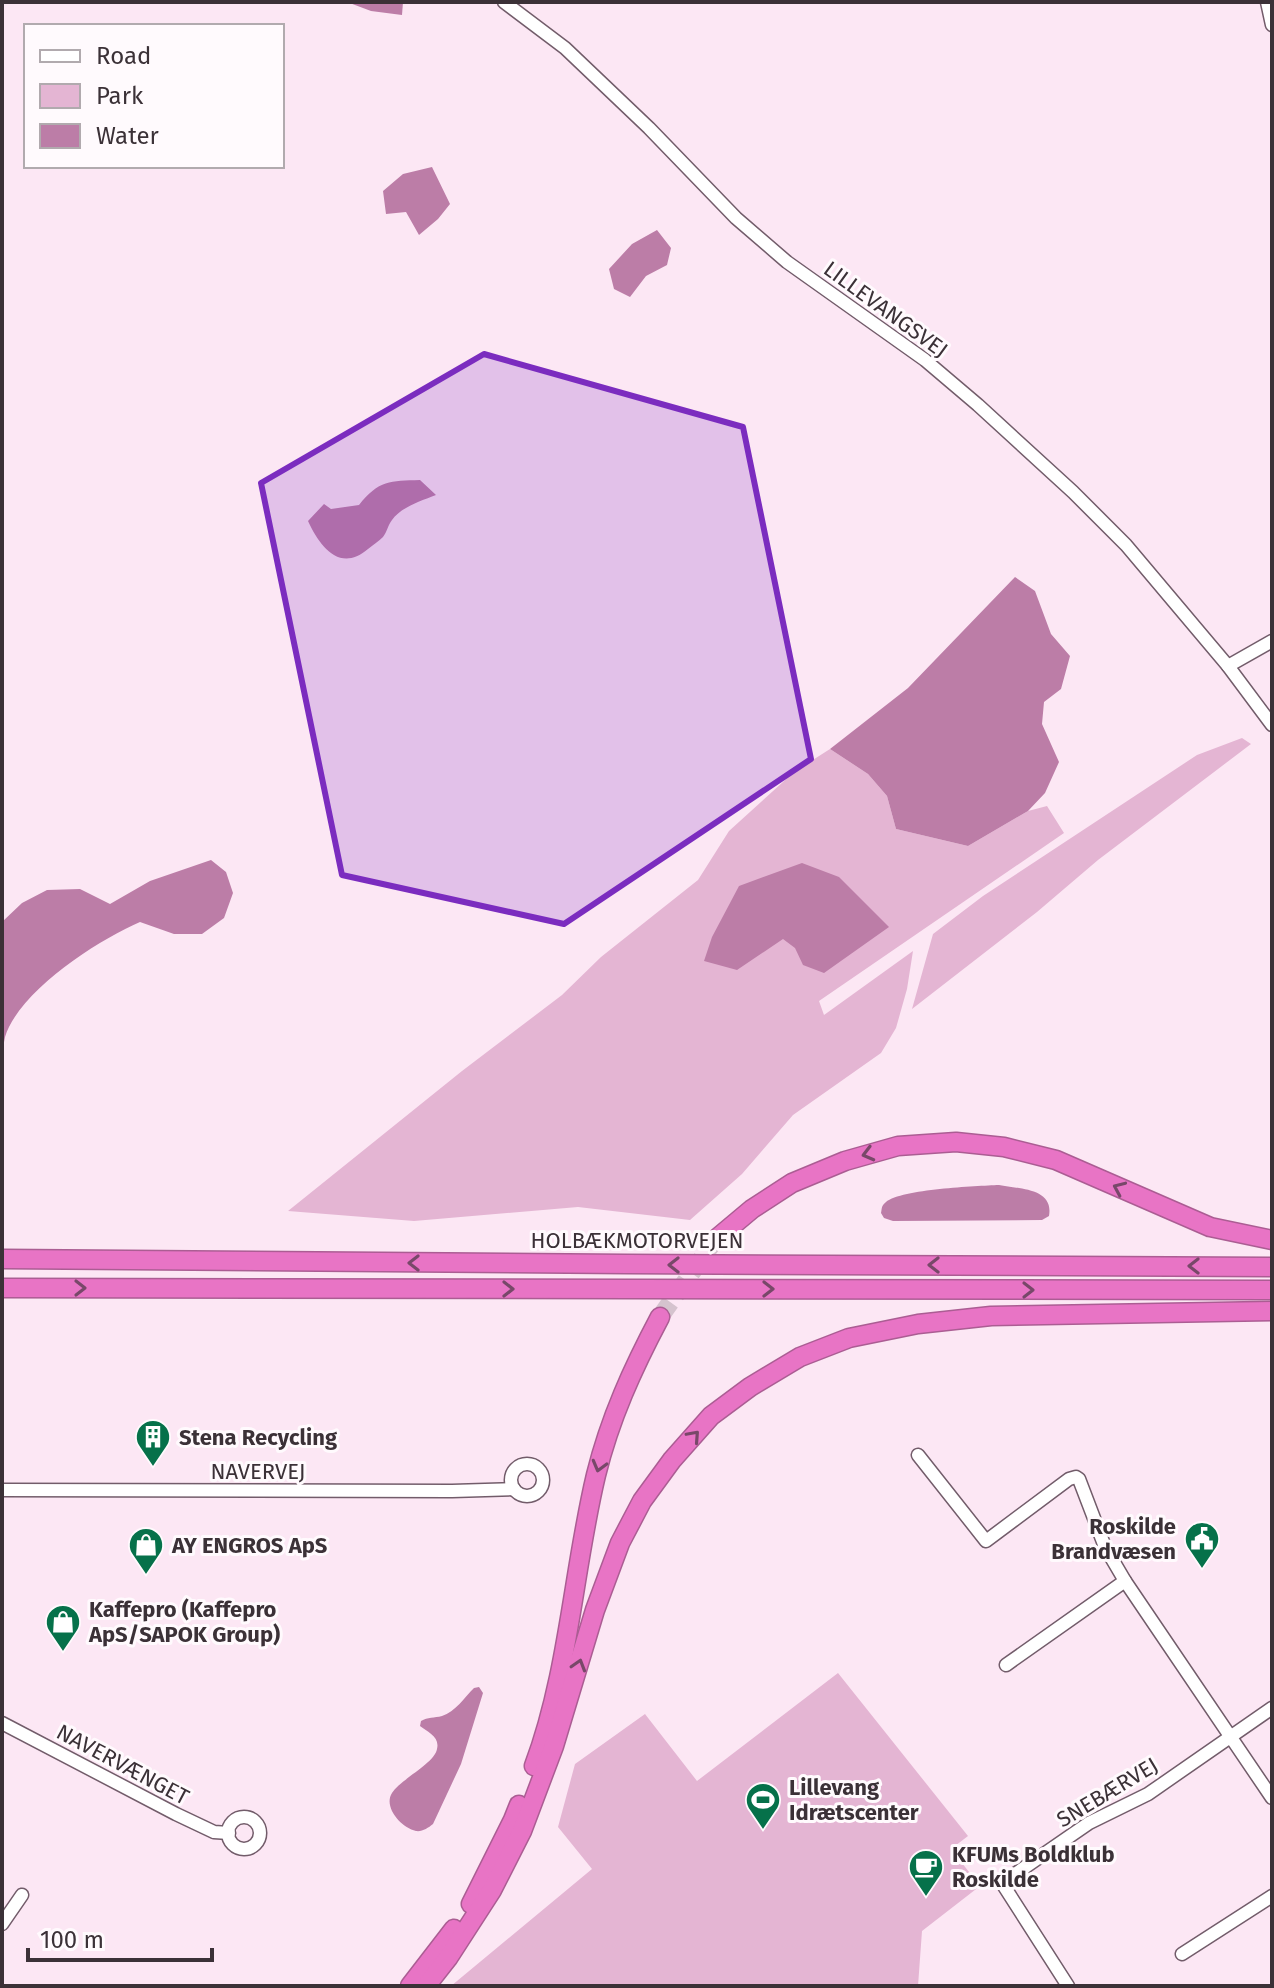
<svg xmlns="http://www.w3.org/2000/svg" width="1274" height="1988" viewBox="0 0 1274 1988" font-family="'Fira Sans',sans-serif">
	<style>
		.green { fill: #e4b5d3 }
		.water { fill: #bc7da7 }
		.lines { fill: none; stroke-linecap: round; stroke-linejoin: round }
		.highway-tunnel { stroke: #d5c3ce; stroke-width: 18; stroke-dasharray: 18 9; stroke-linecap: butt }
		.minor-casing { stroke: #725c6a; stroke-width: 15 }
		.highway-casing { stroke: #ab5d93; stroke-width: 21 }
		.minor { stroke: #fff; stroke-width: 12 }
		.highway { stroke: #e874c5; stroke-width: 18 }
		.oneway { stroke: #784869 }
		.marked { fill: #7b2cbf; fill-opacity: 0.2; stroke: #7b2cbf; stroke-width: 6; stroke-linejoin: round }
		.labels { text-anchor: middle; stroke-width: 6; stroke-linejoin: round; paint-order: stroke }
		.street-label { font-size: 22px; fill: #3b3137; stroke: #fffafd }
		.poi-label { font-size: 22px; font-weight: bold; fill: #3b3137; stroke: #fffafd; text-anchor: start }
	</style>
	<rect width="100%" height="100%" fill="#fce7f4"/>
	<g class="green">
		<polygon points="1242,738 1251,744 1098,860 1037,912 912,1009 933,934 983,896 1197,755"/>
		<polygon points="830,749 868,774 887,796 896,829 968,846 1028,811 1047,806 1064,833 819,1001 824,1015 913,951 907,989 896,1028 881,1053 793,1115 742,1174 690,1220 578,1207 414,1221 288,1211 462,1071 562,995 601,957 698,880 729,831 794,772"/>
		<polygon points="838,1673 968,1836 951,1849 980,1886 922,1931 918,1986 451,1986 592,1869 558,1827 575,1764 645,1714 697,1781"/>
	</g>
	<g class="water">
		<polygon points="347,2 403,2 402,15 371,11"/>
		<polygon points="432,167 450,204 438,219 419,235 406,212 386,214 383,191 403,174"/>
		<polygon points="657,230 671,248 667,265 646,276 630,297 614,289 609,269 632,244"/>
		<path d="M420,480L436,495C421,501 401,507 392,520C388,525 387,532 383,537C379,541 373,545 368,549C340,573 320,547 308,521L324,504L331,509L359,505C379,480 390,481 420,480Z"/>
		<polygon points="1015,577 1035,591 1051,634 1070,656 1061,689 1044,702 1042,724 1059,762 1045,793 1028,811 968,846 896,829 887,796 868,774 830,749 908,688"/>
		<path d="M211,860L226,872L233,893L224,918L202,934H174L140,922C98,940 19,991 5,1037C2,1050 3,1067 2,1081V922L22,903L47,890L80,889L110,904L150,881Z"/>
		<polygon points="802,863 839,877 889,927 824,973 803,965 795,948 783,939 737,970 704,961 712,937 739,886"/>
		<path d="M999,1185C1019,1189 1054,1188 1049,1216L1042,1220L893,1221L884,1218L881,1213C882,1208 881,1206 886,1202C902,1189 976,1186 999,1185Z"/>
		<path d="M479,1687L483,1693L461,1764L433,1824C428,1828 422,1832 416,1831C401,1828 383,1807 392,1793C401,1779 435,1763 437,1749C440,1737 428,1732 420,1726L421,1721C428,1717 434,1718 442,1716C455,1712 465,1697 474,1688Z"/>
	</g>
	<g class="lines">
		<polyline class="highway-tunnel" points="660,1317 715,1240"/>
		<defs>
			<g id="minor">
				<polyline points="504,2 565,48 649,128 736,218 787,262 925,360 978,405 1073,492 1126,545 1228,666 1272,641"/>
				<polyline points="1267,2 1272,25"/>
				<polyline points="1228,666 1272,725"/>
				<polyline points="918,1455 986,1541 1069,1479 1076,1477 1079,1479 1105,1547 1125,1581 1272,1798"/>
				<circle cx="527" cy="1480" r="16"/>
				<polyline points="2,1490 452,1491 514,1489"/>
				<polyline points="1006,1665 1125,1581"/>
				<polyline points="2,1723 176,1814 214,1832 229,1833"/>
				<circle cx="244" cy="1833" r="16"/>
				<polyline points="2,1924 22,1895"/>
				<polyline points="1182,1954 1272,1896"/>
				<polyline points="1068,1986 1002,1883 1089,1823 1148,1794 1272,1708"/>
			</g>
			<g id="highway">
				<polyline points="715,1240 752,1209 792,1183 845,1161 898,1146 956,1142 1004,1147 1056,1160 1210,1227 1272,1240"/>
				<polyline points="2,1259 627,1264 1272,1267"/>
				<polyline points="2,1288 1272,1290"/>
				<path d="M534,1766C569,1672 573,1571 596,1475C610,1418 633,1368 660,1317"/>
				<polyline points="471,1904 513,1820 519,1805"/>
				<polyline points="410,1986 454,1929"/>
				<polyline points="426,1986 448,1958 492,1890 522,1831 554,1746 595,1610 620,1543 642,1501 672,1460 711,1416 750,1387 800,1357 849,1338 918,1324 991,1316 1272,1311"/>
			</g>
		</defs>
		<use href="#minor" class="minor-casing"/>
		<use href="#highway" class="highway-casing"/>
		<use href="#minor" class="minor"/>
		<use href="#highway" class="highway"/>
	</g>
	<defs><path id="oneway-chevron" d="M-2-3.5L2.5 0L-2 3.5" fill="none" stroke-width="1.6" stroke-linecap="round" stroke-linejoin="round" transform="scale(2)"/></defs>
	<g class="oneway">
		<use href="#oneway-chevron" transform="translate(868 1154) rotate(165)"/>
		<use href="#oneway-chevron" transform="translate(1119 1188) rotate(-156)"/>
		<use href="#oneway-chevron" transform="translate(414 1263) rotate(-180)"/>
		<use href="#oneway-chevron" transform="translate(674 1265) rotate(-180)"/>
		<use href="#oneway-chevron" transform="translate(934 1265) rotate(-180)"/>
		<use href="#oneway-chevron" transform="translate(1194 1266) rotate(-180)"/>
		<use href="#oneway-chevron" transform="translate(80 1288)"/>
		<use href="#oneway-chevron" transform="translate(508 1289)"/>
		<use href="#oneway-chevron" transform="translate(768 1289)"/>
		<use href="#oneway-chevron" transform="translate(1028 1290)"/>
		<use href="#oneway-chevron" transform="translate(694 1436) rotate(-48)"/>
		<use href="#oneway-chevron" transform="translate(599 1466) rotate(105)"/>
		<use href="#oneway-chevron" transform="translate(579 1665) rotate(-73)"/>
	</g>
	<path class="marked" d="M484,354L743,427L811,759L564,924L342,875L261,483Z"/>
	<defs>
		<symbol id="building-pin" viewBox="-11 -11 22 30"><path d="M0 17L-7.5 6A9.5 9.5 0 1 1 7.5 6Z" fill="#06714a" stroke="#fffafd"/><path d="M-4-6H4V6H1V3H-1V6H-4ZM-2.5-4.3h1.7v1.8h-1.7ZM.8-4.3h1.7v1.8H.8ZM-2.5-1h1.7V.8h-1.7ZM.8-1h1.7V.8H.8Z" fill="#fff"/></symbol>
		<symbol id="civic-pin" viewBox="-11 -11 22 30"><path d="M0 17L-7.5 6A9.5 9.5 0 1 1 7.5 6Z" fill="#06714a" stroke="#fffafd"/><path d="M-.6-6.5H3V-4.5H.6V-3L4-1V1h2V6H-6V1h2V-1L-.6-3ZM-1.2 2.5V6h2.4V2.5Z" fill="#fff"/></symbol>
		<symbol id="shop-pin" viewBox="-11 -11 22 30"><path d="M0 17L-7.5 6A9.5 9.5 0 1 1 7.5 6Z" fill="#06714a" stroke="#fffafd"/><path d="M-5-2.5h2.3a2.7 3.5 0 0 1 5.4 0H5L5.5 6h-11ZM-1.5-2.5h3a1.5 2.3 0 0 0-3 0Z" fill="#fff"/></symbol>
		<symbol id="stadium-pin" viewBox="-11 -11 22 30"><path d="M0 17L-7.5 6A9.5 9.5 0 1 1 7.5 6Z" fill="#06714a" stroke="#fffafd"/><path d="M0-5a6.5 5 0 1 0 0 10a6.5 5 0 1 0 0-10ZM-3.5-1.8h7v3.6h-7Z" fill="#fff"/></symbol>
		<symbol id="cafe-pin" viewBox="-11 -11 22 30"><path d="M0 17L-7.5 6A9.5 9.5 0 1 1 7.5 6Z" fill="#06714a" stroke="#fffafd"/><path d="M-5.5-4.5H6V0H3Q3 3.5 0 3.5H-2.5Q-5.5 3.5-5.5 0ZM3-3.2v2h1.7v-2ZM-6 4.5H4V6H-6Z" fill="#fff"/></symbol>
	</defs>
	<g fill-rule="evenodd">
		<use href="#building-pin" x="133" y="1417" width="40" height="54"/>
		<use href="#civic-pin" x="1182" y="1519" width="40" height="54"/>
		<use href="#shop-pin" x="126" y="1525" width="40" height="54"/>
		<use href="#shop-pin" x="43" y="1602" width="40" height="54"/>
		<use href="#stadium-pin" x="743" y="1780" width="40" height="54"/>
		<use href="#cafe-pin" x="906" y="1847" width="40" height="54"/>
	</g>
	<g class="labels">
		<g class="street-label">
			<text transform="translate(886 309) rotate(36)" y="8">LILLEVANGSVEJ</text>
			<text x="637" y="1248">HOLBÆKMOTORVEJEN</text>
			<text x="258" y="1479">NAVERVEJ</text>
			<text transform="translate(123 1764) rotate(28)" y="8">NAVERVÆNGET</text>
			<text transform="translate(1107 1792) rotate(-31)" y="8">SNEBÆRVEJ</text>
		</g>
		<g class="poi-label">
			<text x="179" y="1445">Stena Recycling</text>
			<text x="1176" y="1534" text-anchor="end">Roskilde<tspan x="1176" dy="25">Brandvæsen</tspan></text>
			<text x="172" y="1553">AY ENGROS ApS</text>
			<text x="89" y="1617">Kaffepro (Kaffepro<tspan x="89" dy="25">ApS/SAPOK Group)</tspan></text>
			<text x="789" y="1795">Lillevang<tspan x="789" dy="25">Idrætscenter</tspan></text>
			<text x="952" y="1862">KFUMs Boldklub<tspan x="952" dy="25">Roskilde</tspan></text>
		</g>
	</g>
	<rect width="1274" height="1988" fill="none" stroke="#3b3137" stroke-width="8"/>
	<rect x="24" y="24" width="260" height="144" fill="#fffafd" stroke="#b1aaae" stroke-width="2"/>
	<rect x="40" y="50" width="40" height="12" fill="#ffffff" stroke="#b1aaae" stroke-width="2"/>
	<text x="96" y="64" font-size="24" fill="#3b3137">Road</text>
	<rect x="40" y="84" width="40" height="24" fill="#e4b5d3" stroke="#b1aaae" stroke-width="2"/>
	<text x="96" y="104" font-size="24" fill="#3b3137">Park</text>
	<rect x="40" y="124" width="40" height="24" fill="#bc7da7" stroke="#b1aaae" stroke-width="2"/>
	<text x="96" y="144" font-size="24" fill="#3b3137">Water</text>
	<path d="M28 1948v12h184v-12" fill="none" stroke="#3b3137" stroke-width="4"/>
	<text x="40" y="1948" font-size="24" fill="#3b3137" stroke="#fffafd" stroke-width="6" paint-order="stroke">100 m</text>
</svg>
